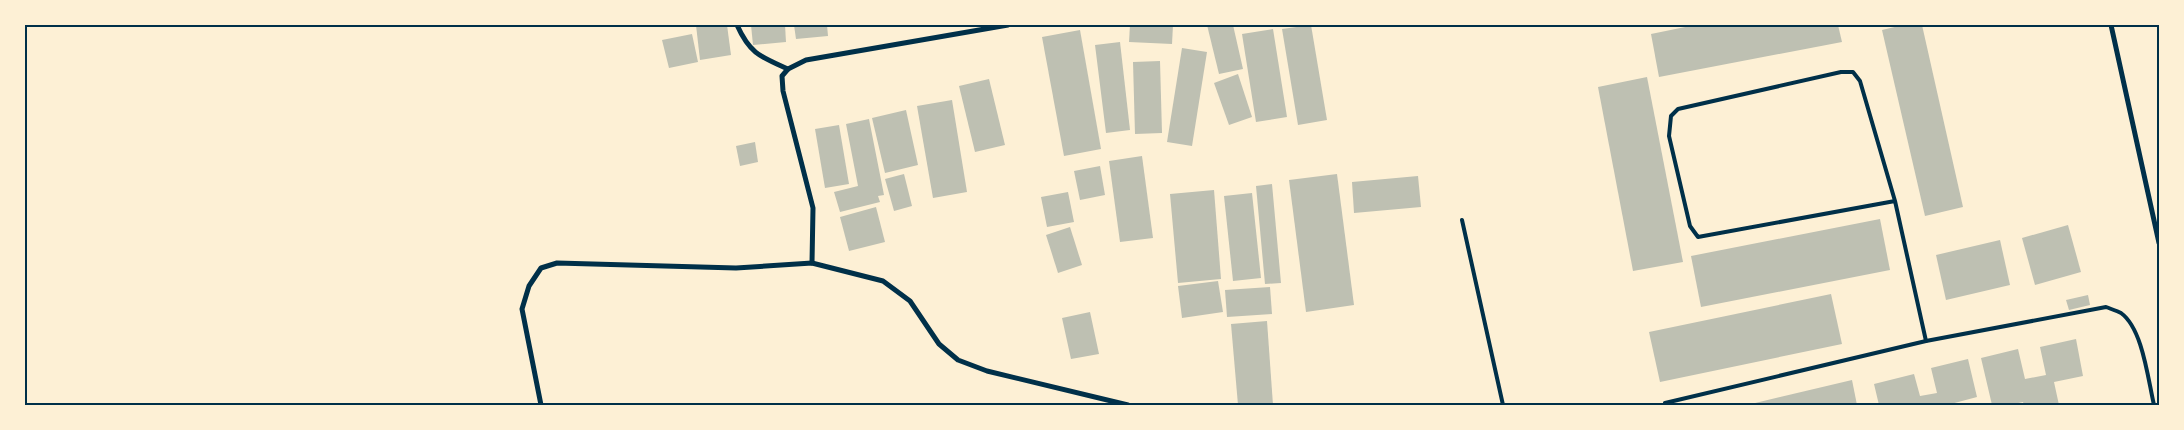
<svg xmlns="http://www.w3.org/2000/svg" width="2184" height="430" viewBox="0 0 2184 430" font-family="Roboto,sans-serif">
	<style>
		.building { fill: #bec0b2 }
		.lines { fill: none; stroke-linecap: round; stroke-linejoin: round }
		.service { stroke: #003049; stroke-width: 4 }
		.minor { stroke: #003049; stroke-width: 5 }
		.neatline { fill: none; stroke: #003049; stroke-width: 2 }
	</style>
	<rect width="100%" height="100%" fill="#fdf0d5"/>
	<g class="building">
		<polygon points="696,25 727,25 731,55 700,60"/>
		<polygon points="751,25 785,25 786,42 753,45"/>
		<polygon points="794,25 827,25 828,36 796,39"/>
		<polygon points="1130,25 1173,25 1172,44 1129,42"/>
		<polygon points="1207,25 1233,25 1243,69 1219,74"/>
		<polygon points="1311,25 1327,120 1298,125 1282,29"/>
		<polygon points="1695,25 1838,25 1842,42 1659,77 1651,34"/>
		<polygon points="1903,25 1922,25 1963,207 1925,216 1882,30"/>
		<polygon points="1273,29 1287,117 1256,122 1242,34"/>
		<polygon points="1080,30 1101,149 1064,156 1042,37"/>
		<polygon points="692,34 698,62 669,68 662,40"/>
		<polygon points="1120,42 1130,130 1106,133 1095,45"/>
		<polygon points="1182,48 1207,52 1192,146 1167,142"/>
		<polygon points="1160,61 1162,133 1135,134 1133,62"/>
		<polygon points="1238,74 1252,117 1229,125 1214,83"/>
		<polygon points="1647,77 1683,262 1633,271 1598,87"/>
		<polygon points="989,79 1005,145 975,152 959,86"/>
		<polygon points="952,100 967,192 933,198 917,106"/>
		<polygon points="906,110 918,165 885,173 872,118"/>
		<polygon points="869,119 884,195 878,196 880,202 840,212 834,192 858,186 846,124"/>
		<polygon points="839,125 849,184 825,188 815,129"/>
		<polygon points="755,142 758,162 740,166 736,146"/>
		<polygon points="1142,156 1153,238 1120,242 1109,161"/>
		<polygon points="1100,166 1105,195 1080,200 1074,171"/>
		<polygon points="904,174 912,206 894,211 885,179"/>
		<polygon points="1337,174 1354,305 1306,312 1289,180"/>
		<polygon points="1418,176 1421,207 1354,213 1352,182"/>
		<polygon points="1272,184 1281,283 1265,284 1256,186"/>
		<polygon points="1214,190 1221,279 1178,283 1170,194"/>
		<polygon points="1068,192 1074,222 1047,227 1041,197"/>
		<polygon points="1252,193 1261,278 1233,281 1224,196"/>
		<polygon points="876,207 885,242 849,251 840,217"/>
		<polygon points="1880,219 1890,270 1701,307 1691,256"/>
		<polygon points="2068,225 2081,272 2035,285 2022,238"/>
		<polygon points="1070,227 1082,265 1058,273 1046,235"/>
		<polygon points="2000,240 2010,285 1946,300 1936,255"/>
		<polygon points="1218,281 1223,312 1182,318 1178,286"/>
		<polygon points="1270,287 1272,314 1227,317 1225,290"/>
		<polygon points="1831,294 1842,344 1660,382 1649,332"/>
		<polygon points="2088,295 2090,305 2069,310 2066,300"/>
		<polygon points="1090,312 1099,354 1071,359 1062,318"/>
		<polygon points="1267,321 1273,405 1238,405 1231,324"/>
		<polygon points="2076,339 2083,376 2054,382 2059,405 2024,405 2023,402 2009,405 1992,405 1981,358 2018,349 2025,379 2046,375 2040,347"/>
		<polygon points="1968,359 1977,397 1947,405 1879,405 1874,384 1914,374 1920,396 1937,393 1931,368"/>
		<polygon points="1852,380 1857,405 1751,405 1751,404"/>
	</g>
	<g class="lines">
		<g class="service">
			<polyline points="1895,201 1698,237 1690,226 1669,136 1671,116 1678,109 1841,72 1853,72 1860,81 1895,201 1926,341"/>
			<polyline points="1462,220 1503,405"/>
			<path d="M1665,403L1926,341L2106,307C2111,309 2117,311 2121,313C2143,329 2148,380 2154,405"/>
		</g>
		<g class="minor">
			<path d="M737,25C750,54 761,57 788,69"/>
			<polyline points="2111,25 2159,243"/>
			<polyline points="812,263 813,208 783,91 782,76 788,69 806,60 1008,25"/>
			<polyline points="541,405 522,309 529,286 541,268 557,263 736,268 812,263 883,281 910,301 939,344 958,360 987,371 1128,405"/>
		</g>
	</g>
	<rect width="2184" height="430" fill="none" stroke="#fdf0d5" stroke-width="52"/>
	<rect x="26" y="26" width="2132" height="378" class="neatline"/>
</svg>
